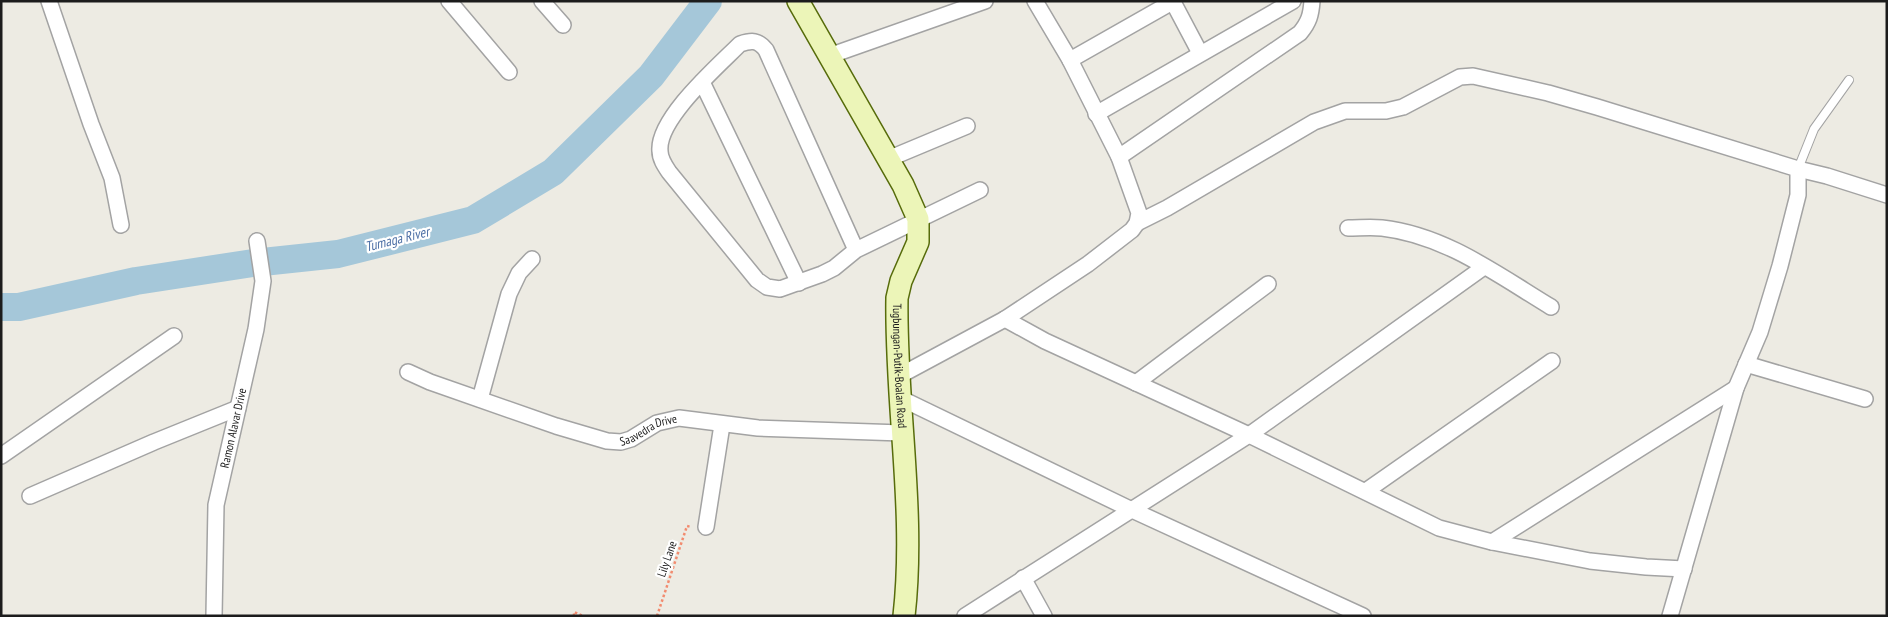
<svg xmlns="http://www.w3.org/2000/svg" width="1888" height="617" viewBox="0 0 1888 617" font-family="'PT Sans Narrow',sans-serif">
	<style>
		.lines { fill: none; stroke-linecap: round; stroke-linejoin: round }
		.river { stroke: #a5c7d9; stroke-width: 28 }
		.lane-casing { stroke: #a3a3a3; stroke-width: 10 }
		.street-casing { stroke: #a3a3a3; stroke-width: 18 }
		.secondary-casing { stroke: #576c0b; stroke-width: 24 }
		.path { stroke: #f28b6f; stroke-width: 2.5; stroke-dasharray: 2.5 2.5; stroke-linecap: butt }
		.lane { stroke: #fff; stroke-width: 8 }
		.street { stroke: #fff; stroke-width: 15 }
		.secondary { stroke: #ecf5b8; stroke-width: 21 }
		.labels { text-anchor: middle; stroke-width: 4.5; stroke-linejoin: round; paint-order: stroke }
		.street-label { font-size: 12px; fill: #1c1c1c; stroke: #fff }
		.water-label { font-size: 14px; font-style: italic; fill: #4f71a6; stroke: #fff }
	</style>
	<rect width="100%" height="100%" fill="#edebe3"/>
	<g class="lines">
		<polyline class="river" points="1,307 19,307 136,281 253,263 338,254 473,220 553,172 651,76 708,1"/>
		<defs>
			<polyline id="lane" points="1798,169 1814,129 1849,80"/>
			<g id="street">
				<polyline points="49,1 91,124 112,178 121,225"/>
				<polyline points="449,1 509,72"/>
				<polyline points="542,1 563,25"/>
				<polyline points="1173,2 1200,53"/>
				<polyline points="829,56 985,1"/>
				<polyline points="1070,60 1174,1"/>
				<polyline points="702,82 799,283"/>
				<polyline points="1096,114 1293,1"/>
				<path d="M1119,157L1300,33C1309,22 1311,15 1312,1"/>
				<polyline points="888,159 967,126"/>
				<polyline points="1798,169 1827,176 1887,195"/>
				<polyline points="1137,223 1167,208 1314,122 1345,111 1386,111 1403,107 1460,77 1473,76 1548,93 1597,107 1798,169 1798,195 1780,266 1760,332 1736,388 1670,616"/>
				<path d="M1348,228C1359,228 1371,227 1382,228C1445,235 1498,275 1551,307"/>
				<path d="M856,250L766,50C758,40 752,40 740,44C718,66 657,119 660,151C660,159 665,166 669,172L757,280L767,287L780,289L822,274L834,268L856,250L980,190"/>
				<polyline points="1005,319 1045,341 1249,435 1439,528 1492,542 1590,561 1646,567 1684,569"/>
				<polyline points="1746,364 1865,399"/>
				<path id="s1" d="M408,372L430,382L556,426L607,441L621,442L631,439L657,423L679,418L758,428L902,433"/>
				<polyline points="899,376 1005,319 1088,264 1132,230 1137,223 1139,213 1119,157 1070,60 1035,1"/>
				<polyline points="1136,383 1268,284"/>
				<polyline points="900,398 1132,510 1363,616"/>
				<polyline points="480,399 509,294 519,273 532,259"/>
				<polyline points="1,456 174,336"/>
				<polyline points="1366,491 1552,361"/>
				<polyline points="30,496 154,442 238,408"/>
				<polyline points="706,527 722,425"/>
				<polyline points="1492,542 1736,388"/>
				<polyline points="1023,578 1044,616"/>
				<path id="s2" d="M214,616L216,505L256,329L263,281L257,241"/>
				<polyline points="965,616 1249,435 1484,267"/>
			</g>
			<g id="secondary">
				<path id="s3" d="M798,1L903,185L918,219V242L901,281L897,298C895,403 916,511 904,616"/>
			</g>
		</defs>
		<use href="#lane" class="lane-casing"/>
		<use href="#street" class="street-casing"/>
		<use href="#secondary" class="secondary-casing"/>
		<g class="path">
			<polyline points="574,616 574,612 583,616"/>
			<polyline points="657,616 687,526 691,527"/>
		</g>
		<use href="#lane" class="lane"/>
		<use href="#street" class="street"/>
		<use href="#secondary" class="secondary"/>
	</g>
	<g class="labels">
		<g class="street-label">
			<text dy="4" stroke="none"><textPath href="#s3" startOffset="400">Tugbungan-Putik-Boalan Road</textPath></text>
			<text dy="4" stroke="none"><textPath href="#s2" startOffset="190">Ramon Alavar Drive</textPath></text>
			<text dy="4" stroke="none"><textPath href="#s1" startOffset="255">Saavedra Drive</textPath></text>
			<text transform="translate(667 559) rotate(-71)" y="4">Lily Lane</text>
		</g>
		<g class="water-label">
			<text transform="translate(397 239) rotate(-14)" y="5">Tumaga River</text>
		</g>
	</g>
	<rect width="1888" height="617" fill="none" stroke="#1c1c1c" stroke-width="5"/>
</svg>
